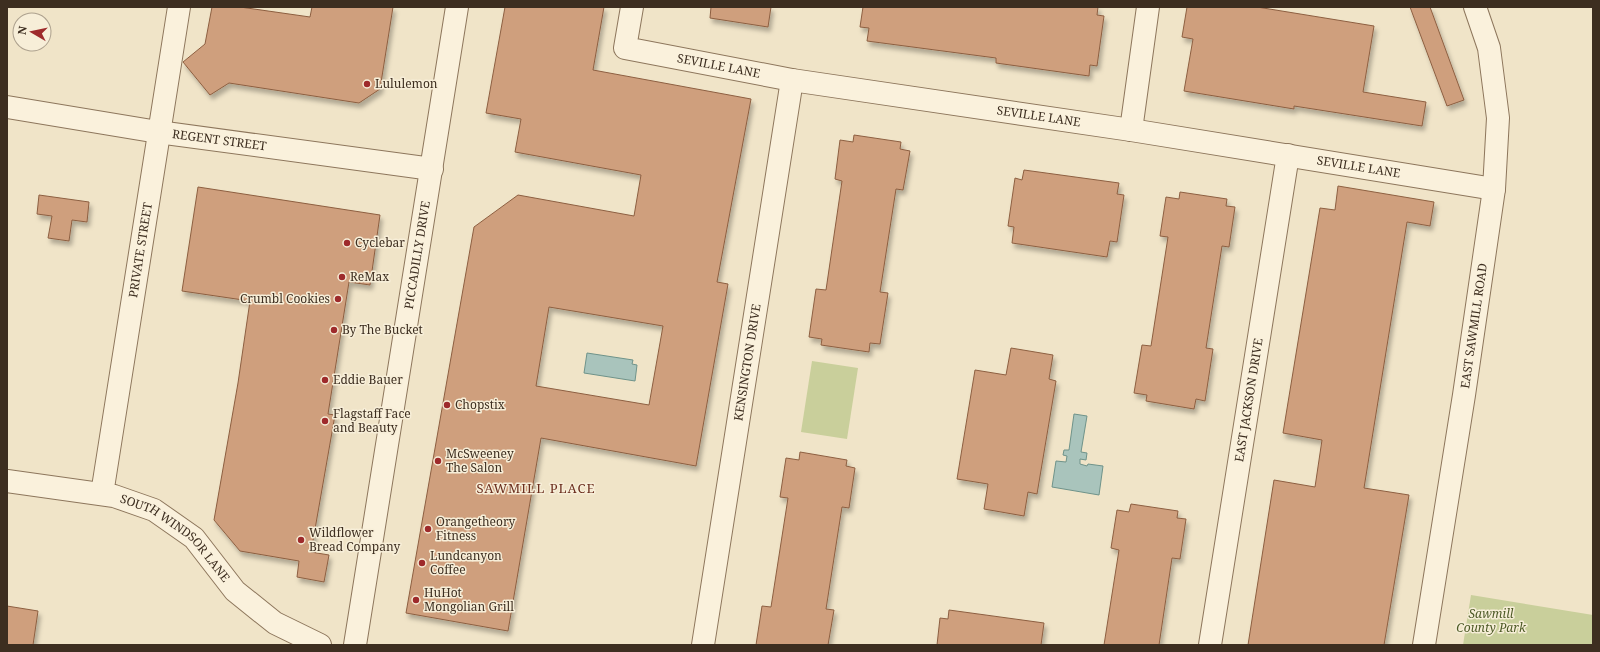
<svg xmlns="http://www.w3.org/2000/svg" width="1600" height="652" viewBox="0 0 1600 652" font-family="'Noto Serif',serif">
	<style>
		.green { fill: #c9cf9b }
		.water { fill: #a9c4bc; stroke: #6f938a }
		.building { fill: #cf9f7d; stroke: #8d5f41; fill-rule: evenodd; filter: url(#shadow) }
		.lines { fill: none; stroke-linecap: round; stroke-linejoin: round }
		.minor-casing { stroke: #8d765c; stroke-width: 24 }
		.tertiary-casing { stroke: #8d765c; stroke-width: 24 }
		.minor { stroke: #faf1dc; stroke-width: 22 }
		.tertiary { stroke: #faf1dc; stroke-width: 22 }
		.poi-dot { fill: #9e2a2b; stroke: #f7eed8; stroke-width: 1.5 }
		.labels { text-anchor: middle; stroke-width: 3; stroke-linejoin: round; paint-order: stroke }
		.street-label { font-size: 12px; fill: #3d2e20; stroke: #f7eed8 }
		.poi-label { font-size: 12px; fill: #3d2e20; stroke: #f7eed8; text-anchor: start }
		.park-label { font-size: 12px; font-style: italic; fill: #4d5a26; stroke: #f7eed8 }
		.neighbourhood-label { font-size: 13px; letter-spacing: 1px; fill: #6b2e1e; stroke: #f7eed8 }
	</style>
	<defs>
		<filter id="shadow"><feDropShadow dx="2.5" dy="4.5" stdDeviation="2" flood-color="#0004"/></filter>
	</defs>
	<rect width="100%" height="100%" fill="#f0e4c8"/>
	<g class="green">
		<polygon points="812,361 858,368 847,439 801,432"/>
		<polygon points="1471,595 1593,615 1593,645 1463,645"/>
	</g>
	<g class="water">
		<polygon points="587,353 633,360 632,364 637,365 635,381 584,373"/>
		<polygon points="1074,414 1087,416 1081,452 1087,453 1086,460 1080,459 1080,464 1087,466 1088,464 1103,466 1099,495 1052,487 1056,461 1066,462 1067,456 1063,455 1064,450 1069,450"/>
	</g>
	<g class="building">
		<polygon points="212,7 240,7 310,17 312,7 393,7 380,89 359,103 229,83 210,95 183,62 205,44"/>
		<path d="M505,7H604L593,70L751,99L717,282L728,284L696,466L541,438L508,631L406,613L474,227L518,195L634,216L641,175L515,152L521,119L486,113ZM549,307L663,326L649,405L536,386Z"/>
		<polygon points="711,7 771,7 768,27 710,18"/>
		<polygon points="863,7 1098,7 1097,15 1104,16 1097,66 1090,65 1089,76 996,63 996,58 867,41 869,28 860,27"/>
		<polygon points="1187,7 1257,7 1374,26 1363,92 1426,102 1422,126 1294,106 1294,109 1184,91 1193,39 1182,37"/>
		<polygon points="1410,7 1430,7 1464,100 1447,106"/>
		<polygon points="854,135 901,142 900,149 910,151 903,190 896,189 880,292 888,293 880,344 870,343 869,352 821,345 822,339 809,337 816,289 826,290 842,181 835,179 840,140 853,142"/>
		<polygon points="1024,170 1119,183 1117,194 1124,195 1117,242 1110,241 1107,257 1012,243 1014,227 1008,226 1015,178 1022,180"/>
		<polygon points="1338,186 1434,202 1430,226 1407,222 1364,488 1409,495 1384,645 1248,645 1274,480 1315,487 1322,440 1283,433 1320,208 1335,210"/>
		<polygon points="198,187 380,215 370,285 349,282 328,414 335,415 311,552 329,555 324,582 297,577 299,561 240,551 214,520 238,383 250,301 182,291"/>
		<polygon points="1180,192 1227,199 1226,206 1235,207 1229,247 1222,246 1206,348 1213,349 1205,401 1196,399 1194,409 1146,401 1147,395 1134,393 1142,345 1151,346 1168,237 1160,236 1166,197 1179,199"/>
		<polygon points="39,195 89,202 87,222 72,220 69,241 48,238 52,216 37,214"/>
		<polygon points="1011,348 1053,355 1049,379 1056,381 1037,494 1028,492 1024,516 984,509 988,484 957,479 975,370 1006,375"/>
		<polygon points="800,452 847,460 846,466 855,468 849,508 842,507 826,609 834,610 828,645 756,645 762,606 771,607 788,498 780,497 786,458 799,460"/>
		<polygon points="1131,504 1178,511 1177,518 1186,519 1180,559 1172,558 1159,645 1104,645 1119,550 1111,548 1117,510 1129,512"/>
		<polygon points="7,606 38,611 33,645 7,645"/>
		<polygon points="949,610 1044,623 1041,645 937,645 940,618 948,619"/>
	</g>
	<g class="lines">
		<defs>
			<g id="minor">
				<path id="s1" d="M632,7L625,48L792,80L1131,130L1494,189"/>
				<path id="s2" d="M7,107L158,132L432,169"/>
				<polyline points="1131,130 1148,7"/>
				<path id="s3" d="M7,481L114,496L154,510L194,538L235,591L275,623L320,645"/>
				<path id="s4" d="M102,494L179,7"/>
				<path id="s5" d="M355,645L457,7"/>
				<path id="s6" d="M703,645L792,80"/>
				<path id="s7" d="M1210,645L1288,155"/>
			</g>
			<g id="tertiary">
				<path id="s8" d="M1424,645L1464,395L1494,189L1498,118L1489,48L1475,7"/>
			</g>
		</defs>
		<use href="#minor" class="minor-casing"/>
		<use href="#tertiary" class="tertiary-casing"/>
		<use href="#minor" class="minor"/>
		<use href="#tertiary" class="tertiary"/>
	</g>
	<g class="poi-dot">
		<circle cx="367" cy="84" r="4"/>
		<circle cx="347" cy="243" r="4"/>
		<circle cx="342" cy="277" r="4"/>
		<circle cx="338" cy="299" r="4"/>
		<circle cx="334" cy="330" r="4"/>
		<circle cx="325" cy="380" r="4"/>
		<circle cx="447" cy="405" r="4"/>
		<circle cx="325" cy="421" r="4"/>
		<circle cx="438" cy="461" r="4"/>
		<circle cx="428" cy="529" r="4"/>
		<circle cx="301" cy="540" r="4"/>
		<circle cx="422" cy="563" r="4"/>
		<circle cx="416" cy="600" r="4"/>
	</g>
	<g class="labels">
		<g class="street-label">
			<text dy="4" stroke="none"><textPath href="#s1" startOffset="137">SEVILLE LANE</textPath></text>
			<text dy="4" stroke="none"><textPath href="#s1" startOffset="461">SEVILLE LANE</textPath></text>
			<text dy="4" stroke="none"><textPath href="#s2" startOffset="215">REGENT STREET</textPath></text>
			<text dy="4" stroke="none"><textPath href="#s1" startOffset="785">SEVILLE LANE</textPath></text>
			<text dy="4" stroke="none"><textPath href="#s4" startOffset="247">PRIVATE STREET</textPath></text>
			<text dy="4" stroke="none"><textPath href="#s5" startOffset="395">PICCADILLY DRIVE</textPath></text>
			<text dy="4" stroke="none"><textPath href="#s8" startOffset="323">EAST SAWMILL ROAD</textPath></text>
			<text dy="4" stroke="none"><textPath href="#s6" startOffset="286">KENSINGTON DRIVE</textPath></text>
			<text dy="4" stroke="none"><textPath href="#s7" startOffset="248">EAST JACKSON DRIVE</textPath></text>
			<text dy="4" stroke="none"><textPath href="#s3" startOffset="184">SOUTH WINDSOR LANE</textPath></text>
		</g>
		<g class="poi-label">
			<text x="375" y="88">Lululemon</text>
			<text x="355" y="247">Cyclebar</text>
			<text x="350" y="281">ReMax</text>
			<text x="330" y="303" text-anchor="end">Crumbl Cookies</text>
			<text x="342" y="334">By The Bucket</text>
			<text x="333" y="384">Eddie Bauer</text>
			<text x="455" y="409">Chopstix</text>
			<text x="333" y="418">Flagstaff Face<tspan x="333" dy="14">and Beauty</tspan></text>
			<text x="446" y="458">McSweeney<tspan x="446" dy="14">The Salon</tspan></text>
			<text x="436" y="526">Orangetheory<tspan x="436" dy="14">Fitness</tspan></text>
			<text x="309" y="537">Wildflower<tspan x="309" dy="14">Bread Company</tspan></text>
			<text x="430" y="560">Lundcanyon<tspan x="430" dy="14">Coffee</tspan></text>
			<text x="424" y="597">HuHot<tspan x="424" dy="14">Mongolian Grill</tspan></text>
		</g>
		<g class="park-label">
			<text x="1491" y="618">Sawmill<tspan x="1491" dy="14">County Park</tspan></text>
		</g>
		<g class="neighbourhood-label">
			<text x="536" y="493">SAWMILL PLACE</text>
		</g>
	</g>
	<rect width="1600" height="652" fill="none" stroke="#3d2e20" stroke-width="16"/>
	<g transform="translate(32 32) rotate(279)"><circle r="19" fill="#f7eed8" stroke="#ada18e"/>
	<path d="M0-3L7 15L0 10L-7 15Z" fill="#9e2a2b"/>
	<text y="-6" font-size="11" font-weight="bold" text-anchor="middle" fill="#3d2e20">N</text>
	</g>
</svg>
